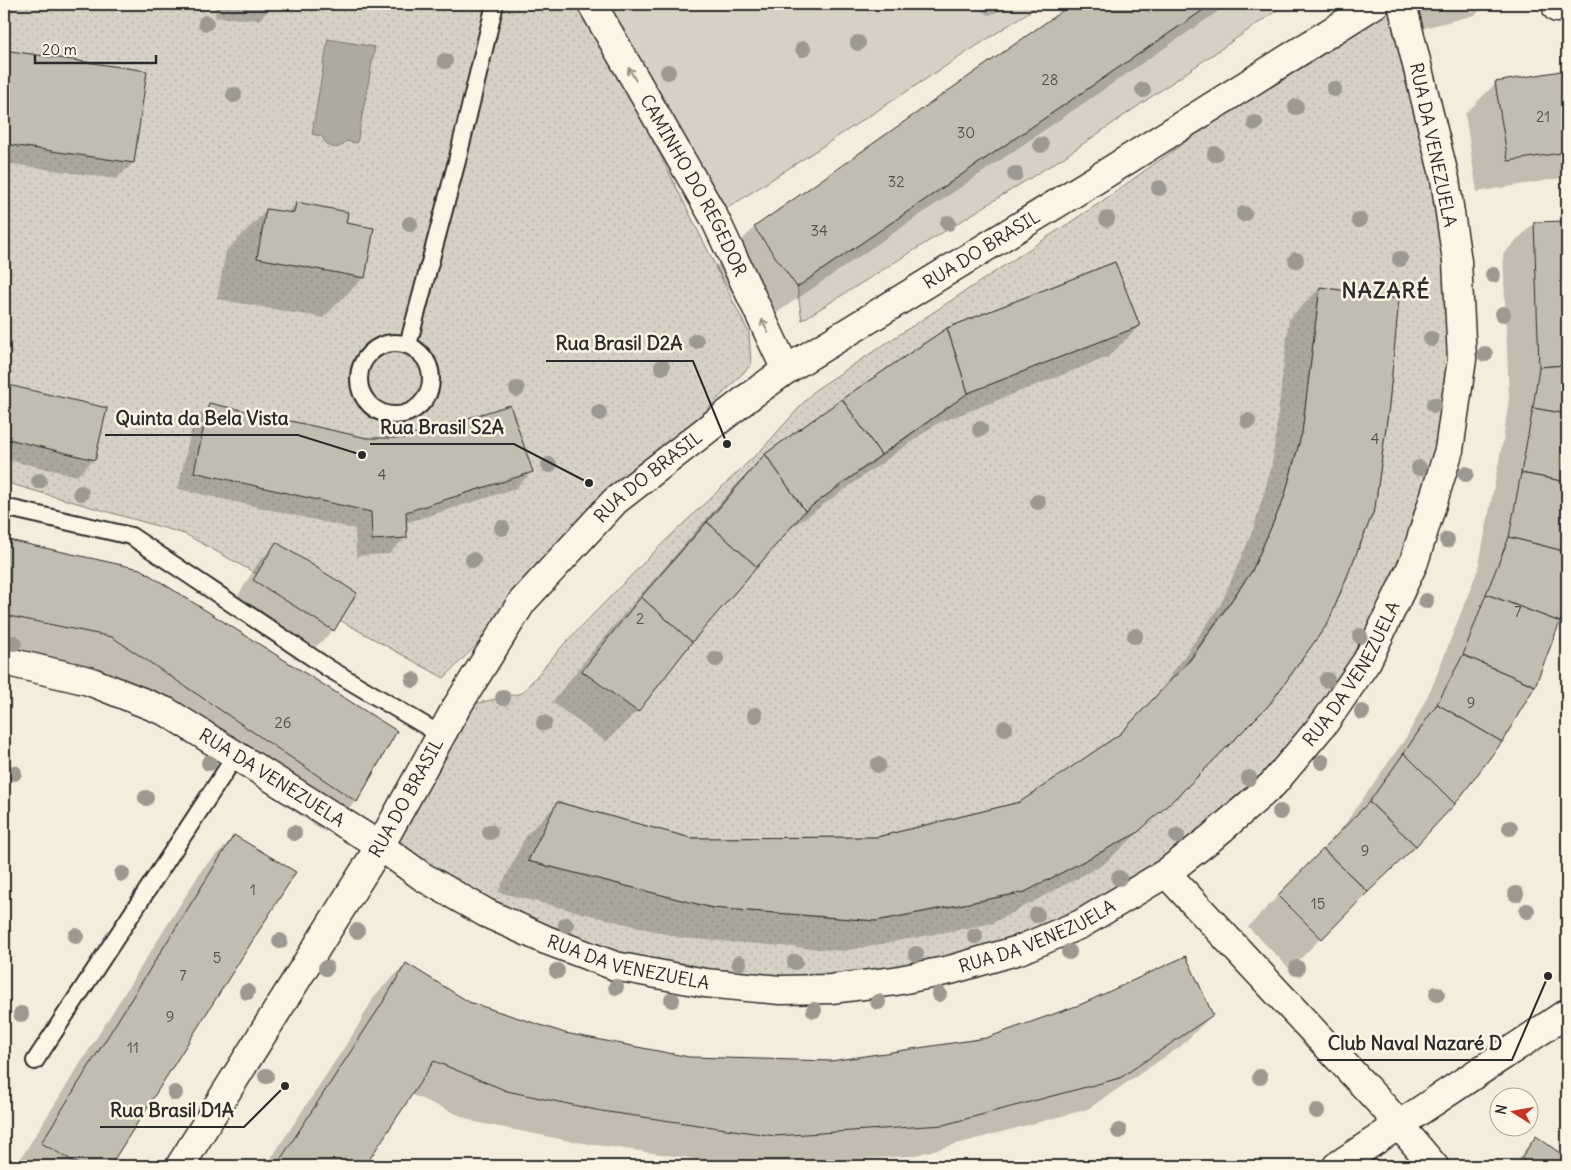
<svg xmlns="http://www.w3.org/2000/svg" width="1571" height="1170" viewBox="0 0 1571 1170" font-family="Delius,sans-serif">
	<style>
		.grass { fill: #d6d1c4; stroke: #807e78 }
		.park { fill: url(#park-dots); stroke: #807e78; fill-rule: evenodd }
		.water { fill: #afaaa0; stroke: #7a7771 }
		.shadow { fill: #0003 }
		.building { fill: #c2bdb1; stroke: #2b2b2b }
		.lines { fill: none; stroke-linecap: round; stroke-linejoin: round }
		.lane-casing { stroke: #2b2b2b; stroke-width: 20 }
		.street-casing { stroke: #2b2b2b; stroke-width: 31 }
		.secondary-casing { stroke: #2b2b2b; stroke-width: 31 }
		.lane { stroke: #fcf5e5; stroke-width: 16 }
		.street { stroke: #fcf5e5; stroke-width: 28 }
		.secondary { stroke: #fcf5e5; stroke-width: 28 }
		.tree { fill: #9d9990 }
		.oneway { stroke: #949088 }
		.labels { text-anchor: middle; stroke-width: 5; stroke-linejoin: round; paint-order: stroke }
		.number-label { font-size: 15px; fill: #51504c }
		.street-label { font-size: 18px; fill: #2b2b2b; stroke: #fcf5e5 }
		.district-label { font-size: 22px; font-weight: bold; letter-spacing: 1px; fill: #2b2b2b; stroke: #fcf5e5 }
		.leader { fill: none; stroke: #2b2b2b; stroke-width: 2 }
		.callout-dot { fill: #2b2b2b; stroke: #fcf5e5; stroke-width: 2 }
		.callout-label { font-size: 19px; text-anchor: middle; font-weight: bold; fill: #2b2b2b; stroke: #fcf5e5; stroke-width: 5; stroke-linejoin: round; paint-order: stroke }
	</style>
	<defs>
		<pattern id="park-dots" width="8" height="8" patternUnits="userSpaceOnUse" patternTransform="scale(1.25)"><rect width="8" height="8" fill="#d6d1c4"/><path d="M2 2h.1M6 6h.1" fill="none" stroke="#b8b4a9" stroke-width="1.8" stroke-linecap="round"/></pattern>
	</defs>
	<rect width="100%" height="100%" fill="#f4edde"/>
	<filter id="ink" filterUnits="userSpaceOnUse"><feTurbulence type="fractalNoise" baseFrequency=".02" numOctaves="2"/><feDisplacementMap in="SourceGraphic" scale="10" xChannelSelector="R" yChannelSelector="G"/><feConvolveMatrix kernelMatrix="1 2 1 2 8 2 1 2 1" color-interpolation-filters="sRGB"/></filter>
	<g filter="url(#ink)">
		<g class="grass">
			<polygon points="592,4 1041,4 714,217"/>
			<polygon points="1212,4 1286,4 1064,157 802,320 797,287"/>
		</g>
		<g class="park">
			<polygon points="4,4 585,4 749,333 751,365 444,678 185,534 4,482"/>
			<path d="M1379,4H1401L1462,359L1414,562L1273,784L1081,924L831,989L615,966L380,846L456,708L522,693L564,644L662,544L763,448L815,390L1098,204ZM1115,262L1140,326L968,393L805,511L692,642L641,597L765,454L842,399L947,328ZM1320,287L1398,299L1389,405L1375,508L1328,623L1269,705L1184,790L1137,833L1025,892L876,921L713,908L528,861L558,802L691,838L877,837L1020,802L1085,759L1120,734L1184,667L1252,571L1284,498L1302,433Z"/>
		</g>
		<path class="water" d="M328,39L375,47L357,143L346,141C338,152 327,148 322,136L312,134Z"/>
		<g class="shadow">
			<polygon points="216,4 275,4 259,20 215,17"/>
			<polygon points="968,4 1011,4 1006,8 989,15"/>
			<polygon points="1074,4 1229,4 756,327 714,268 754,228"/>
			<polygon points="1414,4 1487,4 1475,15 1420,29"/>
			<polygon points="4,51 145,72 133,163 116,179 4,163"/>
			<polygon points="1567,71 1567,177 1477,192 1465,114 1496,83"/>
			<polygon points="296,204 344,224 364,277 323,318 217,299 226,251 267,210 286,213"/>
			<polygon points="1567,222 1567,598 1534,685 1321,938 1290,969 1248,927 1338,834 1407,736 1432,687 1478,569 1503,440 1509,398 1503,254 1534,223"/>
			<polygon points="1320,288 1268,705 1151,821 1104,864 993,923 844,951 682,938 498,892 527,834 558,803 690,839 877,838 1021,803 1116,738 1160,691 1221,604 1253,530 1272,465 1289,319"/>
			<polygon points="1139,326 1108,357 936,424 784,533 691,641 637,711 606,742 552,702 610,630 734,487 766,455"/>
			<polygon points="4,385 106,409 94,459 77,476 4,459"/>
			<polygon points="210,405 366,440 531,472 515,489 405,523 406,537 389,554 356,556 355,529 178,489 193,421"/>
			<polygon points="4,540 140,570 356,801 325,832 81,668 4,652"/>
			<polygon points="277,544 333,630 316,647 237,597 260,560"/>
			<polygon points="4,709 8,712 4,719"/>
			<polygon points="234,837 294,873 108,1166 16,1166 203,868"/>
			<polygon points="406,964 469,1003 564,1034 689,1059 831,1062 1212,1015 1181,1046 1088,1109 912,1156 743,1166 570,1141 475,1122 410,1094 363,1166 266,1166 355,1031 375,995"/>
			<polygon points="1536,1138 1567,1159 1567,1166 1514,1166 1528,1146"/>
		</g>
		<g class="building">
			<polygon points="1072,4 1212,4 797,287 754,227"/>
			<polygon points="4,50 147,71 134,163 4,144"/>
			<polygon points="1567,70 1567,152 1508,161 1495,82"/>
			<polygon points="296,202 348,212 346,223 374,228 365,278 257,258 266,209 294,213"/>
			<polygon points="1567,221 1567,365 1539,367 1534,222"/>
			<polygon points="1115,262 1140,326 968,393 947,328"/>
			<polygon points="1320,287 1399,299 1389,405 1375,508 1328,623 1269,705 1184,790 1137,833 1025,892 876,921 713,908 528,861 557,802 691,838 877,837 1020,802 1120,734 1191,659 1252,571 1284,498 1302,433"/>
			<polygon points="947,328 968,393 881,455 842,399"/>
			<polygon points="1567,365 1567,414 1533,408 1539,367"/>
			<polygon points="4,384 107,408 95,460 4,438"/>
			<polygon points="842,399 881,455 805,511 765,454"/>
			<polygon points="209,403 367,438 404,438 510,405 533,472 406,512 407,538 372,540 371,512 194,472"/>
			<polygon points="1533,408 1567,414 1567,482 1521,473"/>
			<polygon points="765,454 805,511 757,567 707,522"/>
			<polygon points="1521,473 1567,482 1567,552 1509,537"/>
			<polygon points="707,522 757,567 692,642 641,597"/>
			<polygon points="1509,537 1567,552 1567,603 1560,622 1486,594"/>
			<polygon points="4,539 140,569 397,731 357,802 112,637 4,615"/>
			<polygon points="276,542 357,593 334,631 253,580"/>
			<polygon points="1486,594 1560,622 1535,686 1463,655"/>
			<polygon points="641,597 692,642 638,712 582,671"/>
			<polygon points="1463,655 1535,686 1502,742 1437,704"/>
			<polygon points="1437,704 1502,742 1455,804 1404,753"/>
			<polygon points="1404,753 1455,804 1416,846 1369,802"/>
			<polygon points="1369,802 1416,846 1368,892 1323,849"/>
			<polygon points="234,835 296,872 110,1166 82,1166 41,1143"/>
			<polygon points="1323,849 1368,892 1322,939 1278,895"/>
			<polygon points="1186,956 1213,1015 1120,1078 943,1125 775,1136 601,1111 507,1091 434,1061 365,1166 276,1166 385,999 406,963 469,1002 565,1033 689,1057 831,1061 986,1038 1082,1004"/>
			<polygon points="1536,1136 1567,1158 1567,1166 1532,1166 1521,1158"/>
		</g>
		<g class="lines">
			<defs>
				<g id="lane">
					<circle cx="395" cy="379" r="36"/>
					<polyline points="408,345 457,161 495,4"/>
					<polyline points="4,507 131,536 328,668 441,735"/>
					<polyline points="35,1061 236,755"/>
				</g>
				<g id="street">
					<path id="s1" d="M592,4L714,217L786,370"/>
					<polyline points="1557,8 1567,6"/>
					<path id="s2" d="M4,661L89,681L167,712L380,846L423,877L486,913L546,940L615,966L705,983L780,990L831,989L895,981L950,970L1019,950L1081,924L1166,873L1211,838L1273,784L1325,722L1367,661L1414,562L1449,450L1462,359L1457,261L1445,179L1402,4"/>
					<polyline points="1166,873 1383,1106 1434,1166"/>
					<path id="s3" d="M180,1166L380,846L456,708L522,602L615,501L750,396L786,370L1100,177L1375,4"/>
				</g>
				<polyline id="secondary" points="1337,1166 1567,1013"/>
			</defs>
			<use href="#lane" class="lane-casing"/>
			<use href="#street" class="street-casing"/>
			<use href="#secondary" class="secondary-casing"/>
			<use href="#lane" class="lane"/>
			<use href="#street" class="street"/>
			<use href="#secondary" class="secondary"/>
		</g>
		<g class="tree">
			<circle cx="206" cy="23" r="8"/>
			<circle cx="858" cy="43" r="8"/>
			<circle cx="803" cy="49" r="8"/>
			<circle cx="445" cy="61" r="8"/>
			<circle cx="668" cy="72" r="8"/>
			<circle cx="1334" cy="89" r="8"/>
			<circle cx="1143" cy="90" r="8"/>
			<circle cx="234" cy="95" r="8"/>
			<circle cx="1296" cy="107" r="8"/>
			<circle cx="1255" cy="123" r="8"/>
			<circle cx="1041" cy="145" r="8"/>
			<circle cx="1215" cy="154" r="8"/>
			<circle cx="1015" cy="174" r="8"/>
			<circle cx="1159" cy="188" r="8"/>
			<circle cx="1244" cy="214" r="8"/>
			<circle cx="1107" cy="219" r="8"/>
			<circle cx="1359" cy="220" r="8"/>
			<circle cx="948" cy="223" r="8"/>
			<circle cx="410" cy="224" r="8"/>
			<circle cx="1400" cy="259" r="8"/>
			<circle cx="1296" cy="260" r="8"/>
			<circle cx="1493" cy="275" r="8"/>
			<circle cx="1503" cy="314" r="8"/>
			<circle cx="1431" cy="339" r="8"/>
			<circle cx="696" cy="341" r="8"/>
			<circle cx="1485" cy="354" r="8"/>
			<circle cx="662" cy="367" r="8"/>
			<circle cx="517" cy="389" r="8"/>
			<circle cx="1434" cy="405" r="8"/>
			<circle cx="599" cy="413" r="8"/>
			<circle cx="1248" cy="421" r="8"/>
			<circle cx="980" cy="429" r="8"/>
			<circle cx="549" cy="465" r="8"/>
			<circle cx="1419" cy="468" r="8"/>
			<circle cx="1466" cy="474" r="8"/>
			<circle cx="39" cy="481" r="8"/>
			<circle cx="81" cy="493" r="8"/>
			<circle cx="1038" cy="502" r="8"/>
			<circle cx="502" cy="528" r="8"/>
			<circle cx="1447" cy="540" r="8"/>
			<circle cx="473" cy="560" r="8"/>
			<circle cx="1426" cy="601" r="8"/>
			<circle cx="1135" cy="636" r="8"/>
			<circle cx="1360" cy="636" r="8"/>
			<circle cx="14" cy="643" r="8"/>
			<circle cx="716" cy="659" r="8"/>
			<circle cx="413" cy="680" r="8"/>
			<circle cx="1327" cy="680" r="8"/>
			<circle cx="503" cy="698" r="8"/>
			<circle cx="1362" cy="712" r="8"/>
			<circle cx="755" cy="715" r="8"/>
			<circle cx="544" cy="723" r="8"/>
			<circle cx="1005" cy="728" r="8"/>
			<circle cx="1322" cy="762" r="8"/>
			<circle cx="209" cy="763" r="8"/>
			<circle cx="878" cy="765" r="8"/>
			<circle cx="14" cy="773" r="8"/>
			<circle cx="1249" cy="778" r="8"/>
			<circle cx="146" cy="798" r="8"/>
			<circle cx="1280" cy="812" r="8"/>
			<circle cx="1510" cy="828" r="8"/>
			<circle cx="490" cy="832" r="8"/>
			<circle cx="294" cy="833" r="8"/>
			<circle cx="1177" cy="836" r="8"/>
			<circle cx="122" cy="874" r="8"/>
			<circle cx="1119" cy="878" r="8"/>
			<circle cx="1516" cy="894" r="8"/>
			<circle cx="1527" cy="911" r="8"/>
			<circle cx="1037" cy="915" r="8"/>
			<circle cx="566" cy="925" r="8"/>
			<circle cx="357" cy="931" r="8"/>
			<circle cx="76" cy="936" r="8"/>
			<circle cx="975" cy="936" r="8"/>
			<circle cx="280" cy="941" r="8"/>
			<circle cx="1069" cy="952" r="8"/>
			<circle cx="916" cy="954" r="8"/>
			<circle cx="795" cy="962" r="8"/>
			<circle cx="739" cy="963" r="8"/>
			<circle cx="326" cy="968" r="8"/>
			<circle cx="1297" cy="968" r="8"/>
			<circle cx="557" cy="971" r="8"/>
			<circle cx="616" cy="987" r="8"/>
			<circle cx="247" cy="992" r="8"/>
			<circle cx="939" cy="994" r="8"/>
			<circle cx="1437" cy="994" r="8"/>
			<circle cx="672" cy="1000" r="8"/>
			<circle cx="878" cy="1002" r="8"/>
			<circle cx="814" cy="1010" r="8"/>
			<circle cx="21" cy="1014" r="8"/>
			<circle cx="266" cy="1076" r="8"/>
			<circle cx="1260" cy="1077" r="8"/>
			<circle cx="175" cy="1093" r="8"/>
			<circle cx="1317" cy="1111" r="8"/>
			<circle cx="1119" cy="1131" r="8"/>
		</g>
		<defs><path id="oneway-shaft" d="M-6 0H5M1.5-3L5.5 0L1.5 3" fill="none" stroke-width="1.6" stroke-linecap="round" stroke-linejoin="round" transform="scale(1.25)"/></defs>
		<g class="oneway">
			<use href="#oneway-shaft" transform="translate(632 74) rotate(-120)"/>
			<use href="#oneway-shaft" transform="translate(765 326) rotate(-115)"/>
		</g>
	</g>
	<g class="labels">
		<g class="number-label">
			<text x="1050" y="85">28</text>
			<text x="1543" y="122">21</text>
			<text x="966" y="138">30</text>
			<text x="896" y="187">32</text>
			<text x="819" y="236">34</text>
			<text x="1375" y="444">4</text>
			<text x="382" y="480">4</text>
			<text x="1518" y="617">7</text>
			<text x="640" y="624">2</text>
			<text x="1471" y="708">9</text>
			<text x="283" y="728">26</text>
			<text x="1365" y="856">9</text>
			<text x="253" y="895">1</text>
			<text x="1318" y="909">15</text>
			<text x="217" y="963">5</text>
			<text x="183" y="981">7</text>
			<text x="170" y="1022">9</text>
			<text x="133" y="1053">11</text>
		</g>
		<g class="street-label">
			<text transform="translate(1433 145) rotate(78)" y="6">RUA DA VENEZUELA</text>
			<text dy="6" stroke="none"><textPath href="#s1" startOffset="208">CAMINHO DO REGEDOR</textPath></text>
			<text dy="6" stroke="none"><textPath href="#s3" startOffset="1242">RUA DO BRASIL</textPath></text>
			<text dy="6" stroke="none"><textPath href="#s3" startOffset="838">RUA DO BRASIL</textPath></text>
			<text dy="6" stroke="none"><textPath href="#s2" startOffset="1540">RUA DA VENEZUELA</textPath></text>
			<text dy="6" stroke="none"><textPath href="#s2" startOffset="295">RUA DA VENEZUELA</textPath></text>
			<text dy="6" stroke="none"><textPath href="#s3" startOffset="432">RUA DO BRASIL</textPath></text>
			<text dy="6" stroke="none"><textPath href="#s2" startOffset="1120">RUA DA VENEZUELA</textPath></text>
			<text dy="6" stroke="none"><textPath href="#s2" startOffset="700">RUA DA VENEZUELA</textPath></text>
		</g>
		<g class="district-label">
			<text x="1386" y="298">NAZARÉ</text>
		</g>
	</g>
	<path class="leader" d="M727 444L693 361H546M362 455L298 435H105M589 483L514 444H370M1548 976L1512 1060H1317M285 1086L244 1127H100"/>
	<g class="callout-dot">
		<circle cx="727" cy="444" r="5"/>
		<circle cx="362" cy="455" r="5"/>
		<circle cx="589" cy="483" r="5"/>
		<circle cx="1548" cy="976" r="5"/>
		<circle cx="285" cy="1086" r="5"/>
	</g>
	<g class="callout-label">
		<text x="619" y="350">Rua Brasil D2A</text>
		<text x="202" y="425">Quinta da Bela Vista</text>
		<text x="442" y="434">Rua Brasil S2A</text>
		<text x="1415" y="1050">Club Naval Nazaré D</text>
		<text x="172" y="1117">Rua Brasil D1A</text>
	</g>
	<rect width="1571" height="1170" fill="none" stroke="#fcf5e5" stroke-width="20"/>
	<rect x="10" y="10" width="1551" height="1150" fill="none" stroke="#2b2b2b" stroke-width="2" filter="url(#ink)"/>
	<g transform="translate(1514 1112) rotate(281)"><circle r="24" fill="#fcf5e5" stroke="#a8a49b"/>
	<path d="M0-4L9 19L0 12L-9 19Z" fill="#c8321e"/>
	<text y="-8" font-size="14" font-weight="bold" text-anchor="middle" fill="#2b2b2b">N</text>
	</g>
	<path d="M35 55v8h121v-8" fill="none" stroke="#2b2b2b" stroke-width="2.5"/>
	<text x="42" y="55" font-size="15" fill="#2b2b2b" stroke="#fcf5e5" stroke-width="4" paint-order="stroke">20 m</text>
</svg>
